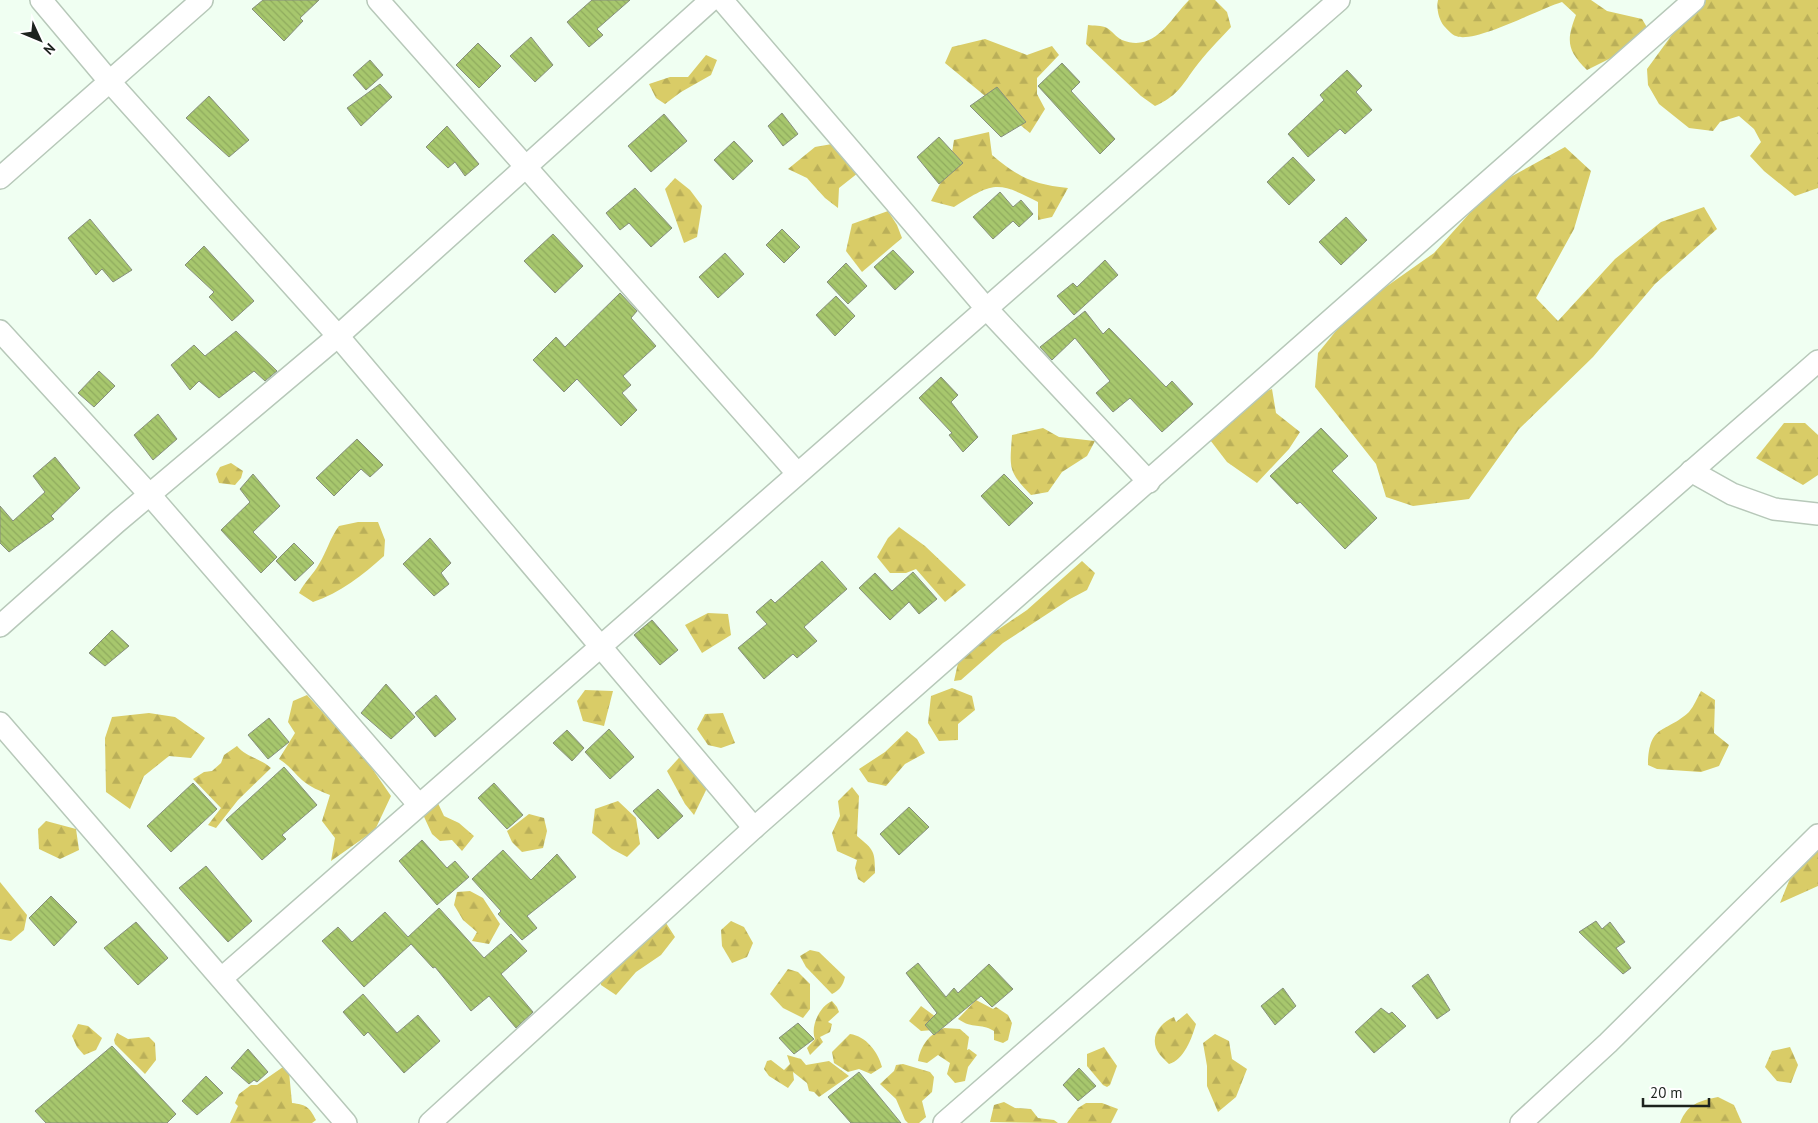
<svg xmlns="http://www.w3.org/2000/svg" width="1818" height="1123" viewBox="0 0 1818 1123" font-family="'PT Sans',sans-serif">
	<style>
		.forest { fill: url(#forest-firs) }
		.building { fill: url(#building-back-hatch); stroke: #878f7d }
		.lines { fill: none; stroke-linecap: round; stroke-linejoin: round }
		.street-casing { stroke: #b7c8b9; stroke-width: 24 }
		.street { stroke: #fff; stroke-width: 21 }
	</style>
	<defs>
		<pattern id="forest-firs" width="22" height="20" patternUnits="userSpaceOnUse" patternTransform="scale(1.25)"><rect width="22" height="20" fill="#d9cc67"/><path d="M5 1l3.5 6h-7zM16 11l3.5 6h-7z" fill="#baaf59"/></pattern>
		<pattern id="building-back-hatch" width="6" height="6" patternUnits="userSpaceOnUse" patternTransform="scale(1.25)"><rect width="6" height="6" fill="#a7c76d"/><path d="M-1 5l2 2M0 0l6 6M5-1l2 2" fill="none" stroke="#8fab5e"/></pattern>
	</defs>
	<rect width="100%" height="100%" fill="#f0fff2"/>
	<g class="forest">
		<path d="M1189,0H1215L1227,12L1231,27C1219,40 1205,54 1194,69C1181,87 1177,96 1155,106L1141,96L1086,44L1088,25C1093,26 1102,25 1107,28C1112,31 1116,37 1122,40C1155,53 1170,19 1189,0Z"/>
		<path d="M1438,0H1591L1607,11L1642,19L1651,34L1650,53L1634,64L1617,55L1587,70C1567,50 1566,41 1576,15L1562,2C1539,9 1474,44 1456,36C1452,35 1447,29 1444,26C1439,20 1436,8 1438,0Z"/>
		<polygon points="1677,0 1818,0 1818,188 1795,196 1764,171 1750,156 1761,142 1754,129 1739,116 1720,122 1713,131 1689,128 1659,104 1648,85 1647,69 1682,21"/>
		<polygon points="985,39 1027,55 1052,46 1059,55 1037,78 1037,94 1045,109 1030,133 945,63 952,47"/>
		<polygon points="706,55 717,60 711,75 681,92 665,104 656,98 649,84 670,77 688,77"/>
		<path d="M989,132L992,155C1018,177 1034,185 1068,188L1052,217L1038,220V202C996,180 993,183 954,207L931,201L950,165L954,140Z"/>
		<polygon points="832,144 858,173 839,188 838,208 825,198 807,178 788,169 815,147"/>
		<polygon points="1565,147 1591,171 1574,229 1536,298 1558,321 1615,259 1661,222 1704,207 1717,229 1655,284 1593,357 1519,429 1469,499 1413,506 1386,497 1376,464 1315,387 1318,353 1353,310 1434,253 1494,186"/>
		<polygon points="675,178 690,190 702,206 697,237 684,243 665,189"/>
		<polygon points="888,211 897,225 902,238 862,272 846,251 852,224"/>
		<polygon points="1272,389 1276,413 1300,432 1289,449 1257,483 1227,462 1207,436 1235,404"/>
		<polygon points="1784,423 1805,423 1818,435 1818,475 1803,485 1756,458"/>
		<path d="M1043,428L1059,437L1095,441L1087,456L1062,472L1048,492L1031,495C1007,471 1010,467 1012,435Z"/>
		<polygon points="231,463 243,471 241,478 235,485 219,483 216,474 220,467"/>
		<path d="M358,522H378L385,540L384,556C363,575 340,593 313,602L299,593C305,581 313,575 319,564C327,551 330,538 339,526Z"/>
		<polygon points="899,527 925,546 966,585 945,602 916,569 906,573 890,573 877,557 888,538"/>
		<polygon points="1082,561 1095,573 1087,590 1070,599 1003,643 961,680 954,681 958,663 984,639 1027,610"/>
		<polygon points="708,613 728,614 731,635 702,653 685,625"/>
		<polygon points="952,688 972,696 975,710 958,724 958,740 939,741 928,723 931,696"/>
		<polygon points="585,690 613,691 604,726 583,721 577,701"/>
		<path d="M1701,691L1715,700L1714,733L1729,745L1719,766L1701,772L1657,769L1648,765C1649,723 1665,734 1689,712C1694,706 1697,698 1701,691Z"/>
		<path d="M307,695L367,761L391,796L375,830L331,861L335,838L322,821L330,795C320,791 310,787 302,780C294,773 289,765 279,759L295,733L288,722L293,701Z"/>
		<polygon points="149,713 175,717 205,738 191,758 169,756 144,776 130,809 106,792 105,738 112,717"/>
		<polygon points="723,713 735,743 721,748 708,745 697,729 705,714"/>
		<polygon points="907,731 917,739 925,753 905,764 886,786 868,782 859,769 885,752"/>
		<path d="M237,746C246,757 260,758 271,768L238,800L216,828L208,825L221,808L193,779L204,772L212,771L221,763L224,755Z"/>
		<polygon points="687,749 708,786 694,815 685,804 667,771"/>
		<path d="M852,787L859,796L857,836C874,850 875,851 875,873L864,883L858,879L855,868L857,860L837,851L832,833L840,816L838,801Z"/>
		<polygon points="436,799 444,816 459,823 474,836 462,851 452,840 440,841 432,834 419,806"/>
		<polygon points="618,801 636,818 640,844 627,857 612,849 592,833 595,809"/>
		<polygon points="529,814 544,818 547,831 543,848 522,852 512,842 507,831"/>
		<polygon points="46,821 76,829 79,850 60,859 39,849 38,829"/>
		<polygon points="1818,843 1818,886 1780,903 1793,871"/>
		<polygon points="0,882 27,915 24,930 11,941 0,939"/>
		<polygon points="470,891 483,898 500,924 489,944 472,941 477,932 463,920 454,905 457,892"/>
		<polygon points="731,921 744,927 753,943 747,957 732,963 722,946 721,930"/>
		<polygon points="666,923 675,937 661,955 636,972 616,995 601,985 600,973 643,927"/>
		<path d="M810,950L819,952L845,977C843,985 840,990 832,994L806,967L800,956Z"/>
		<polygon points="788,969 798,972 810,984 810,1009 803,1018 783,1008 770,994"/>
		<path d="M976,1000L993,1009L996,1007L1008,1015L1012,1023L1008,1040L1003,1043L994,1040V1031C979,1022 974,1030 958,1019Z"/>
		<path d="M832,1001L837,1007L839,1012L828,1022L832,1024L830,1032L820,1037L823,1042L810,1055L807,1048L815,1039C810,1026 820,1006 832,1001Z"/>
		<polygon points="921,1006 936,1017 933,1030 921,1031 909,1021"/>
		<path d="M1187,1013L1196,1024C1192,1038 1184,1060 1169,1064C1165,1060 1158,1054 1156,1048C1151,1034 1162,1022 1174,1017L1176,1022Z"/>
		<polygon points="78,1024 88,1026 102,1038 96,1050 84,1055 77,1047 72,1036"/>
		<path d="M944,1028L960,1029L969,1037L967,1050L969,1049L977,1055L968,1067L965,1081L955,1083L947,1074L950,1063L938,1055L927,1063L918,1061C920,1046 930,1033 944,1028Z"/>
		<polygon points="117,1033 128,1039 149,1037 155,1043 156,1060 145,1074 115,1044 114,1040"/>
		<path d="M850,1034C866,1036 878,1052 882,1067L871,1074L859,1069L848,1072L834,1063L832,1052Z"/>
		<polygon points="1215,1034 1229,1041 1232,1059 1247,1069 1236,1097 1218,1112 1207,1086 1207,1066 1203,1043"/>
		<polygon points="1104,1047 1117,1066 1110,1085 1107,1087 1103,1085 1087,1066 1087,1054"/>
		<polygon points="1790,1047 1798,1065 1791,1083 1777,1081 1765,1067 1772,1051"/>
		<polygon points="787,1055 801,1059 806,1065 829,1061 849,1076 819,1097 814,1092 809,1091 807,1083 793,1072 794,1080 788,1088 769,1076 764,1069 767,1061 771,1060 784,1070 790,1064"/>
		<polygon points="903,1064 930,1072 934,1077 932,1092 922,1101 926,1117 919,1123 908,1123 905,1120 896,1099 880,1084 894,1071 896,1065"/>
		<path d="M283,1067L289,1072L292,1103C306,1105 309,1106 316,1120L312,1123H230L238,1106L235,1103L239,1094L251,1085H257Z"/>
		<path d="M1718,1097L1734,1105L1742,1123H1680C1687,1104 1699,1101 1718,1097Z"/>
		<polygon points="1004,1102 1015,1108 1031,1109 1038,1118 1054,1120 1058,1123 990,1122 994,1105"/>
		<polygon points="1086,1103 1102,1103 1118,1109 1111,1123 1067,1123 1078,1108"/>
	</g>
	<g class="building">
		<polygon points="263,0 319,0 300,18 303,21 284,41 252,9"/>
		<polygon points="592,0 630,0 597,29 603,35 589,47 567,22"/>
		<polygon points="531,37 553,65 535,82 510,56"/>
		<polygon points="478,43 501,66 479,88 456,65"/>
		<polygon points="370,60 383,75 366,90 353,75"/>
		<polygon points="1062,63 1080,82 1071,91 1115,139 1100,154 1038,86"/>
		<polygon points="1347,70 1362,86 1356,92 1372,110 1345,134 1340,129 1308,157 1288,134 1324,100 1320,95"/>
		<polygon points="380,84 392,97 361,126 347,108"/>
		<polygon points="997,87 1026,122 1001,137 970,106"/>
		<polygon points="209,96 249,140 229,157 186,118"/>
		<polygon points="782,113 798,134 783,146 768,126"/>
		<polygon points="664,114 687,141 651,172 628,146"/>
		<polygon points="447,126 479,164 465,176 455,162 448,168 426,147"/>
		<polygon points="939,137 963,163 939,184 917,157"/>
		<polygon points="734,141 753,161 733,180 714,160"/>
		<polygon points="1293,157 1315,180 1289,205 1267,182"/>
		<polygon points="635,188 672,228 651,247 629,223 620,230 606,213"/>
		<polygon points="1000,192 1013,207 1021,200 1033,214 1019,227 1013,221 993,239 973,217"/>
		<polygon points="1346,217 1367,240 1341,265 1319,242"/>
		<polygon points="90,219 132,270 113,282 102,269 96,275 68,238"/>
		<polygon points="782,229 800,247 784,263 766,245"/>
		<polygon points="553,234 583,266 555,293 524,261"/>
		<polygon points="204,246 254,301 232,321 209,297 214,292 185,265"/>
		<polygon points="893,250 914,272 895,290 874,267"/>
		<polygon points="725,253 744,274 718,298 699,277"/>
		<polygon points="1105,260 1118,275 1074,315 1057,296 1073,283 1077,287"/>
		<polygon points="846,263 867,286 848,304 827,282"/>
		<polygon points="620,293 637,311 631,318 656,346 623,376 631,385 622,393 637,410 621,426 577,379 564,392 533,360 556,337 565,347"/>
		<polygon points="836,296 855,316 835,336 816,315"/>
		<polygon points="1085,311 1103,334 1109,328 1166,387 1172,381 1193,404 1162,432 1130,398 1113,412 1096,393 1110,381 1075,338 1052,360 1040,347"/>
		<polygon points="236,331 277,371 265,381 254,371 219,398 199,381 190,390 171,365 194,345 205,356"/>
		<polygon points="99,371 115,386 94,407 78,393"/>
		<polygon points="941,377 958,395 951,402 978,437 963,452 949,435 952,433 919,398"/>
		<polygon points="158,414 177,439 153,460 134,435"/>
		<polygon points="1321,428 1348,456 1332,471 1377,518 1345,549 1300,502 1297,504 1270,476"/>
		<polygon points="357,439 383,465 370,477 361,469 334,496 316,478"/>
		<polygon points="55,457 80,488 51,516 54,519 9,552 0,543 0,506 13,521 45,492 33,476"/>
		<polygon points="253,474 280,506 253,532 277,557 261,573 221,530 250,502 240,489"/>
		<polygon points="1004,474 1033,503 1009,526 981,496"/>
		<polygon points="430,538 451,563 441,573 449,584 434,596 403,564"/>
		<polygon points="294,543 314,563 295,581 276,561"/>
		<polygon points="822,561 847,589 804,627 817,641 797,658 793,654 764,679 738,648 767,624 756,612 771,599 775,603"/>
		<polygon points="913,572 937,599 919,614 909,602 890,620 859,588 875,573 892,591"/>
		<polygon points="652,620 678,650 660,665 634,635"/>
		<polygon points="112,630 129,646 105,666 89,653"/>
		<polygon points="386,684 415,717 391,739 361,713"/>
		<polygon points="436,695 456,719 435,737 415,713"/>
		<polygon points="269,718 289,742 268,759 248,735"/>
		<polygon points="609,729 634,757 610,779 585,752"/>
		<polygon points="567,730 584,748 572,761 553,743"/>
		<polygon points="284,767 317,805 282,835 286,839 262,860 226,820"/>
		<polygon points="193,783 217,809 171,852 147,826"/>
		<polygon points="494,783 523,815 507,829 478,798"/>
		<polygon points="658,789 683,816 658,839 633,811"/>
		<polygon points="909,807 929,827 899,855 880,834"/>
		<polygon points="422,840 447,868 455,861 469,877 437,905 399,861"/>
		<polygon points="503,850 531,880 557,854 576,877 527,916 537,928 522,940 498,914 501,911 472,879"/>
		<polygon points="206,866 252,921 228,942 179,888"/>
		<polygon points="51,896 77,922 54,946 29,918"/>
		<polygon points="439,908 484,958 511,934 527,951 501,974 533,1012 516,1028 489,996 471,1011 435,967 433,968 411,944 364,987 322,941 338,927 352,942 385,912 408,937"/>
		<polygon points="1596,921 1602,929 1610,922 1625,942 1616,948 1631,968 1623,974 1579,932"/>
		<polygon points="136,922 168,958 138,985 104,948"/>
		<polygon points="918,963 946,997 954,988 958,993 989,964 1013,989 992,1007 981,996 934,1035 925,1025 937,1013 906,973"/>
		<polygon points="1428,974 1450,1010 1437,1019 1412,986"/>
		<polygon points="1283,988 1296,1006 1275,1025 1261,1006"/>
		<polygon points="363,994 397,1033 418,1015 440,1041 404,1073 368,1032 364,1036 343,1012"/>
		<polygon points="1381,1008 1389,1014 1392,1012 1406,1026 1374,1053 1355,1032"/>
		<polygon points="798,1023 814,1039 794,1054 779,1038"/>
		<polygon points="112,1046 176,1114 167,1123 46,1123 35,1111"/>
		<polygon points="248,1049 268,1072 257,1082 254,1080 249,1084 231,1068"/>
		<polygon points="1079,1068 1096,1086 1078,1101 1063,1085"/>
		<polygon points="859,1072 901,1123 851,1123 828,1097"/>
		<polygon points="206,1076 223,1093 197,1115 182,1101"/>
	</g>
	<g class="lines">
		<defs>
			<g id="street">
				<polyline points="41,0 110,82 338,336 754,828"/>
				<polyline points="378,0 797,473"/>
				<polyline points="722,0 985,307 1149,482"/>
				<polyline points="0,178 202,0"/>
				<polyline points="0,331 150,495 419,805"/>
				<polyline points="1691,471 1732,494 1774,509 1818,514"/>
				<polyline points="0,626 117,522 338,336 711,0"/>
				<polyline points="0,723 346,1123"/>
				<polyline points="222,978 1339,0"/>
				<polyline points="430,1123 754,828 1694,0"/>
				<polyline points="944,1123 1818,361"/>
				<polyline points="1521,1123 1608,1043 1818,835"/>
			</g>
		</defs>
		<use href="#street" class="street-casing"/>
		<use href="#street" class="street"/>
	</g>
	<g transform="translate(40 40) rotate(134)" stroke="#ffffff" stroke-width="4" paint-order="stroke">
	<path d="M0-4L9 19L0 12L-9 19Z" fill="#1d231e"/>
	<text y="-8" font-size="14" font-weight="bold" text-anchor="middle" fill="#1d231e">N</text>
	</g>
	<path d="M1643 1098v8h66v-8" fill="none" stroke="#1d231e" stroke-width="2.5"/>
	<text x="1650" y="1098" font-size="15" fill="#1d231e" stroke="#ffffff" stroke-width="4" paint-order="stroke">20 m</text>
</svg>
